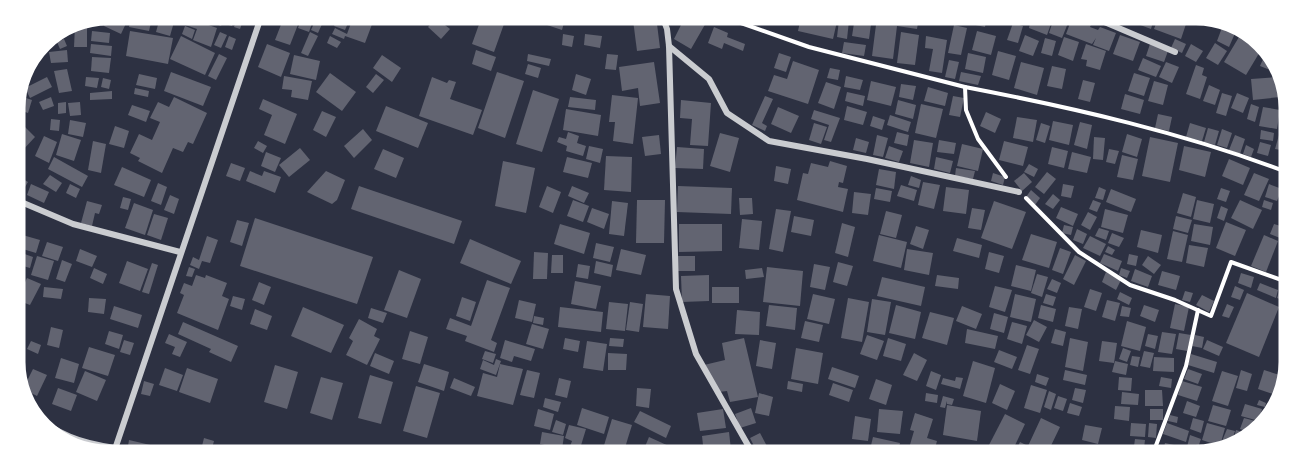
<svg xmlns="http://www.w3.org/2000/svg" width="1304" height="470" viewBox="0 0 1304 470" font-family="Mulish,sans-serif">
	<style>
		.building { fill: #626471 }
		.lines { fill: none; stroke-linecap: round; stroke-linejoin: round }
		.path { stroke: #fff; stroke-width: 4 }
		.minor { stroke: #caccd0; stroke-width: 6 }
		.rim { fill: none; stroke: #fff; stroke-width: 3 }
	</style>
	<rect width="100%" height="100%" fill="#2d3142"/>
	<g class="building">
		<polygon points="108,14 119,14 129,17 121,34 104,26 106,21 99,17"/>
		<polygon points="132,14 153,14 149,31 129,27"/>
		<polygon points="161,14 176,15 170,36 156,32"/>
		<polygon points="182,14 205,14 203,20"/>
		<polygon points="211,14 226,14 221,26 208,21"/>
		<polygon points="354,15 363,15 374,19 365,43 345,36 344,39 332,34 335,28 347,34"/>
		<polygon points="400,15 422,15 422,22 399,21"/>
		<polygon points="488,15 506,15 504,22"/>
		<polygon points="520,15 539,15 535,25 519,17"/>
		<polygon points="547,15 565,19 562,30 544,24"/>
		<polygon points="238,16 244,18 240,29 234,27"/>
		<polygon points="302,16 313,20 309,32 298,28"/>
		<polygon points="482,16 504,24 494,52 472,44"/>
		<polygon points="576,16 584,16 583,21 575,19"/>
		<polygon points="611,16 629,16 627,25 610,22"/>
		<polygon points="656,16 660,48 637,51 633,20"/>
		<polygon points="694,16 707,21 691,49 674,39 685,17 692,21"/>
		<polygon points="186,17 217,28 211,47 193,40 197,29 183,24"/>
		<polygon points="228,17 234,19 232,26 225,24"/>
		<polygon points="284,17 299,22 290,45 275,40"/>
		<polygon points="801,17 838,17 833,39 798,31"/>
		<polygon points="855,17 872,17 869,39 852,36"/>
		<polygon points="877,17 919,17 917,29 897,26 893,59 872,56"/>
		<polygon points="967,17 987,17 985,27 966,23"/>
		<polygon points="436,18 450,29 441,39 428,27"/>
		<polygon points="1015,18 1053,18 1047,35 1029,28 1030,23"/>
		<polygon points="1054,18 1070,18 1062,38 1049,33"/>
		<polygon points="1072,18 1080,18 1092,22 1090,27 1098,30 1100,27 1116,33 1109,51 1093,45 1096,38 1092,44 1066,34"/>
		<polygon points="1137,18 1154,18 1151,29 1135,23"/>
		<polygon points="1158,18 1188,18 1181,39 1154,29"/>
		<polygon points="316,19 323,22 318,33 311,30"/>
		<polygon points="337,19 348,23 345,30 334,26"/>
		<polygon points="839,20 849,21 847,39 837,37"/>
		<polygon points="1013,23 1023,26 1018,43 1007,40"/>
		<polygon points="954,25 967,28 961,55 948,53"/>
		<polygon points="1223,25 1236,31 1229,47 1217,41"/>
		<polygon points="75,26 87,26 87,47 74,47"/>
		<polygon points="185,26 195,30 192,39 182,34"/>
		<polygon points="714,27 728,33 727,37 745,44 743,51 724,43 722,49 708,43"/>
		<polygon points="92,31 110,33 109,43 91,41"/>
		<polygon points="130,31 173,38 168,64 126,56"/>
		<polygon points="977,31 996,36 991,55 972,50"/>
		<polygon points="220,32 227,35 221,48 214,45"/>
		<polygon points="310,32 318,36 308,56 301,53"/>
		<polygon points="901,32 919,35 915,65 897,63"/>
		<polygon points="1242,32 1264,45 1246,75 1224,62"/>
		<polygon points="563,34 574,36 572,47 562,45"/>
		<polygon points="585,34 602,36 600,48 584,45"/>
		<polygon points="1025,35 1039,41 1033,56 1019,51"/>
		<polygon points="1120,35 1140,42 1133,61 1113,54"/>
		<polygon points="181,36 215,53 205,75 170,59"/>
		<polygon points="229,36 236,39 232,50 225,47"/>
		<polygon points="330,36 341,42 337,48 327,43"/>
		<polygon points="926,36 947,40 942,73 929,71 933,49 925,48"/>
		<polygon points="1064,37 1079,42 1073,61 1058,55"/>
		<polygon points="1045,38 1056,41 1052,56 1041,53"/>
		<polygon points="64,39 67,46 60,49 57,42"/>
		<polygon points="1175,39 1186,44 1182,53 1171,48"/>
		<polygon points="844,42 866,45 864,56 842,53"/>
		<polygon points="1215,43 1227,51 1218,65 1206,58"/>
		<polygon points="91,44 112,46 111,56 90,53"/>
		<polygon points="267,44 290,53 281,77 258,67"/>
		<polygon points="1086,44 1106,51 1100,70 1086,66 1087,60 1081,59"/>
		<polygon points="1150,44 1168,51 1164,62 1146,56"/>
		<polygon points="1191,44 1203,51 1196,62 1185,56"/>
		<polygon points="1268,48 1275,62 1280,74 1260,66"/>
		<polygon points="67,50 68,62 51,63 49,52"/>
		<polygon points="476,50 496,57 491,71 472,64"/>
		<polygon points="998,51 1016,56 1009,80 992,75"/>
		<polygon points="779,53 791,57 786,72 774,68"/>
		<polygon points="968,53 986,57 983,73 965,69"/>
		<polygon points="219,54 227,58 216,80 208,76"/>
		<polygon points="528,54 551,59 549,66 527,61"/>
		<polygon points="607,54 618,55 616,70 605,69"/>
		<polygon points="294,55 320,61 316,80 290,74"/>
		<polygon points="382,55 401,68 392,82 373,68"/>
		<polygon points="92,57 111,58 109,73 91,71"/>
		<polygon points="1143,58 1161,66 1156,77 1138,70"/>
		<polygon points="949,60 959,62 955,79 945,77"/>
		<polygon points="793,61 819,70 808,104 768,91 774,75 787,79"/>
		<polygon points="654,62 660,103 640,106 638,88 622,91 619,67"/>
		<polygon points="1021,62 1044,68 1037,95 1014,88"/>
		<polygon points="1166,62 1179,67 1172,83 1159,77"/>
		<polygon points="528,64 541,68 538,78 525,74"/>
		<polygon points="1196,65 1204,68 1202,75 1207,77 1200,99 1186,94"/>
		<polygon points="1052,66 1066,69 1062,89 1047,86"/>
		<polygon points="830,68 840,70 838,80 827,78"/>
		<polygon points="67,69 72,91 59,93 54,71"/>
		<polygon points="171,72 211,87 203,106 164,91"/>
		<polygon points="497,72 524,81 505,138 478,128"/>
		<polygon points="961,72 981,76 978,85 959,81"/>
		<polygon points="330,73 356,92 342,111 316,92"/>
		<polygon points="1134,73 1150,78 1144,96 1128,91"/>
		<polygon points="139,74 157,78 155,89 136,85"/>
		<polygon points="376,74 384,80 373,93 366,87"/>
		<polygon points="576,74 591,79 586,95 572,90"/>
		<polygon points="284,76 312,81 308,100 291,97 292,90 282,89"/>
		<polygon points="846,76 863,80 860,90 844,87"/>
		<polygon points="47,77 52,87 30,98 25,88"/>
		<polygon points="86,77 99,78 97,88 85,86"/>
		<polygon points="432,77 447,83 449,80 456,82 450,99 482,110 473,135 419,116"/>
		<polygon points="1278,77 1280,97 1253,100 1251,79"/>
		<polygon points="103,78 111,80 109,89 101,87"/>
		<polygon points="1083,80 1095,83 1090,102 1078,99"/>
		<polygon points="871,81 896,87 891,106 867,100"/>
		<polygon points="1154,81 1168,85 1163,105 1148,101"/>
		<polygon points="826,82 841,87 834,109 818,103"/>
		<polygon points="901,84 916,86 913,100 899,97"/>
		<polygon points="1209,85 1220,90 1215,105 1203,101"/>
		<polygon points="928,87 948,93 945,106 924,101"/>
		<polygon points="135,88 149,91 148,97 134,94"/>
		<polygon points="533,90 559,99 542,152 516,144"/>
		<polygon points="112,91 112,99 90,100 90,93"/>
		<polygon points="847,92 865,96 863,106 845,101"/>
		<polygon points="1222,93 1232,96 1226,116 1216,113"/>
		<polygon points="1237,93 1249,98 1243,113 1231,108"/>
		<polygon points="1125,94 1144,100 1140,114 1121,109"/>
		<polygon points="612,95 638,98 633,144 613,141 615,122 609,122"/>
		<polygon points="20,96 32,100 28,113 16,109"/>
		<polygon points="765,96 773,99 762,123 767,126 765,131 752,125"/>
		<polygon points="953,96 964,98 960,117 949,115"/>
		<polygon points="51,97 54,106 43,110 39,102"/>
		<polygon points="174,97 207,113 193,144 188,142 183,152 173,148 162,173 138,161 140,158 130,153 139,134 152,140 160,122 150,118 158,102 169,107"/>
		<polygon points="570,97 596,100 595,110 568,107"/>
		<polygon points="263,99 297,114 285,144 264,135 272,115 259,109"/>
		<polygon points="681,100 711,103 708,146 690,145 692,119 680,118"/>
		<polygon points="898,100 916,105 913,119 895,114"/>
		<polygon points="1289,101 1290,101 1289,122 1284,121"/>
		<polygon points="66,102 66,113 58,114 58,103"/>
		<polygon points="80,102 81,115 70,116 68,103"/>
		<polygon points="921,104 943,109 936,138 915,133"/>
		<polygon points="1251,104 1259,107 1255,122 1247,119"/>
		<polygon points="132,105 150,111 146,122 128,115"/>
		<polygon points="386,106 428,123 418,148 376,131"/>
		<polygon points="847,106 867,112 863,125 844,120"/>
		<polygon points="778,107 799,116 791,133 771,124"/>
		<polygon points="1263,107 1280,110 1277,129 1259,126"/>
		<polygon points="566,109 601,115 598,136 563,130"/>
		<polygon points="814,110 840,118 831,142 824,140 829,125 811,119"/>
		<polygon points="322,111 336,117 326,137 313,130"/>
		<polygon points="986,112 1001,119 995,133 980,126"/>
		<polygon points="1158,114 1172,117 1169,131 1155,128"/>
		<polygon points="890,115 911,122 908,132 887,125"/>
		<polygon points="873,116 885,120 882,130 870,126"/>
		<polygon points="1017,117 1037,120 1033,142 1013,138"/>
		<polygon points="51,119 60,120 59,131 50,130"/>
		<polygon points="70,120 86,123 83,137 68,134"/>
		<polygon points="1053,121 1073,125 1069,145 1049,140"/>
		<polygon points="1080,122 1092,125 1087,149 1074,145"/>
		<polygon points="814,123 827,127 821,144 809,140"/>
		<polygon points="1041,123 1050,126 1045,143 1036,140"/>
		<polygon points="1190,123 1206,128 1202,141 1186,137"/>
		<polygon points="24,126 35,137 22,151 14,143 14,136"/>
		<polygon points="115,126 129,131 124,148 109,144"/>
		<polygon points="1208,128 1219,131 1215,145 1204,142"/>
		<polygon points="1281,128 1289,130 1286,151 1275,149"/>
		<polygon points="363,129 372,140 354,158 344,146"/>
		<polygon points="1222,129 1232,133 1227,148 1217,145"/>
		<polygon points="1261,130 1274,133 1273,141 1260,139"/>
		<polygon points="568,132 579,136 577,143 586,146 583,156 566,151 567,146 557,142 559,137 566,139"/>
		<polygon points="897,132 909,135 907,146 894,143"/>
		<polygon points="720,133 739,138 730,172 710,166"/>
		<polygon points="62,134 81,140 74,161 56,155"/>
		<polygon points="1127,134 1142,139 1137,157 1122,152"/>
		<polygon points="659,135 661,154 645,156 642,137"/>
		<polygon points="877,135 888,138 883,157 873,155"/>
		<polygon points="1235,135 1245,139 1240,154 1229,150"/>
		<polygon points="44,136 57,142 49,163 35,156"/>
		<polygon points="1094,137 1105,138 1103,160 1093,159"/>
		<polygon points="1150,137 1178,143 1170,182 1142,176"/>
		<polygon points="856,138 869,142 866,153 853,150"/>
		<polygon points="914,140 933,143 929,167 910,163"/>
		<polygon points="939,140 956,143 954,154 937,152"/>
		<polygon points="93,141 106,144 101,173 88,170"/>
		<polygon points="258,141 267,146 263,153 254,148"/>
		<polygon points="1004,141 1028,147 1023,166 999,160"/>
		<polygon points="1260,142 1271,145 1268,156 1257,153"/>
		<polygon points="962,144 983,149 978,171 957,166"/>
		<polygon points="1246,145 1254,149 1251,157 1243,154"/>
		<polygon points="589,146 603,149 600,163 586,159"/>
		<polygon points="889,146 903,151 899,162 885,158"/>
		<polygon points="1184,146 1211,152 1205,177 1179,170"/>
		<polygon points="677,147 704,149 703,169 675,168"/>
		<polygon points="1052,147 1068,151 1064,168 1048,164"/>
		<polygon points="300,148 310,160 289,177 279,165"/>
		<polygon points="383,149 404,158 396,178 374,169"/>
		<polygon points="1109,149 1119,151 1115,164 1106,162"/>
		<polygon points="266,152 281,158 275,172 261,166"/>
		<polygon points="1072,152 1091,157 1087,173 1068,169"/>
		<polygon points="1122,155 1138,159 1133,180 1117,177"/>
		<polygon points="606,156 632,157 631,192 604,190"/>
		<polygon points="54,157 88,176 82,187 48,169"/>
		<polygon points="567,157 592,163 588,178 563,172"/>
		<polygon points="936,157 953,161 950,173 934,169"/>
		<polygon points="1229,159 1250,168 1243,185 1222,176"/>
		<polygon points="503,161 535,168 526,213 495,206"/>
		<polygon points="830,161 847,166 843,183 839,182 838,187 848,189 843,212 797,200 803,173 808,174 811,163 828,167"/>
		<polygon points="231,163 245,168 240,181 226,176"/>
		<polygon points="1029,164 1038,169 1034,177 1024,172"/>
		<polygon points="776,166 791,169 788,184 774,181"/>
		<polygon points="122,167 151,180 144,197 114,185"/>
		<polygon points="956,168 975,171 973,179 955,176"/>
		<polygon points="879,169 896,172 894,189 876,185"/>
		<polygon points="250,171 262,176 264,171 281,177 275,193 246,181"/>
		<polygon points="326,171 345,180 337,200 332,204 307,192"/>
		<polygon points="1047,172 1056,179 1044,194 1035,187"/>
		<polygon points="993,173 1005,177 1003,185 991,181"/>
		<polygon points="1024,173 1032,182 1022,191 1014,181"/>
		<polygon points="1254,173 1269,179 1259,201 1244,195"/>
		<polygon points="15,174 28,182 19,197 14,194"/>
		<polygon points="50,175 62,183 56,192 43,184"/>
		<polygon points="911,176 921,180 919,188 908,185"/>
		<polygon points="923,182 940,185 934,209 918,205"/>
		<polygon points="158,183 167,187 161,205 151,201"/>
		<polygon points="31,184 49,192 44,203 27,195"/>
		<polygon points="70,184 80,189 76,198 66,193"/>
		<polygon points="1063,184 1074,186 1071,198 1061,196"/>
		<polygon points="1269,184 1282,189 1277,201 1265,197"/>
		<polygon points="901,185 917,190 914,201 897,196"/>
		<polygon points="359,186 462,221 454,244 351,209"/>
		<polygon points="547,186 561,192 553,213 539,207"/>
		<polygon points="572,186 589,193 584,203 568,196"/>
		<polygon points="678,186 732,188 731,214 677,212"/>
		<polygon points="946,187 969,190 966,214 943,211"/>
		<polygon points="1099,187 1106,190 1103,200 1095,198"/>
		<polygon points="876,188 892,191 890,202 874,199"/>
		<polygon points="1221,188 1230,191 1226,202 1217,199"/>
		<polygon points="1111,189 1136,199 1131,212 1106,202"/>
		<polygon points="1031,190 1040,198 1035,205 1026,197"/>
		<polygon points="1285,190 1288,191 1288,205 1281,202"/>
		<polygon points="854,192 871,194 868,215 852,213"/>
		<polygon points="1183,193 1196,197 1191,217 1177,213"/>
		<polygon points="1053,194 1060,200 1053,209 1045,204"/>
		<polygon points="170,195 179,199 174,214 164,210"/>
		<polygon points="123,197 131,199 128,210 120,208"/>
		<polygon points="739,198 752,198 753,214 740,215"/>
		<polygon points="573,200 589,206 583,222 567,216"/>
		<polygon points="637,200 665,200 664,243 636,243"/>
		<polygon points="1093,200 1101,203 1097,212 1089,209"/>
		<polygon points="1197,200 1214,204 1210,223 1193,219"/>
		<polygon points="1240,200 1262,210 1253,229 1231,218"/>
		<polygon points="1264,200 1273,203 1271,210 1262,207"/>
		<polygon points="87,201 102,205 99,214 95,213 92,226 81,223"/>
		<polygon points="612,201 628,203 624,236 609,234"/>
		<polygon points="994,201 1026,212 1012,249 981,238"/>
		<polygon points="134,203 153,210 145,235 125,228"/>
		<polygon points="1221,206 1228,209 1224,221 1217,218"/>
		<polygon points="1061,207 1078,214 1073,226 1056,218"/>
		<polygon points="592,208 609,214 604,229 587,222"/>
		<polygon points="972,208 985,210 981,230 968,228"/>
		<polygon points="776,209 791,211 783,252 769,249"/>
		<polygon points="1105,209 1128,215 1123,233 1101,227"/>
		<polygon points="886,211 902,215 896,238 880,234"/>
		<polygon points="1088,212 1097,217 1090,230 1081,225"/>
		<polygon points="154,214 168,218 161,240 147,235"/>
		<polygon points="794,216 814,220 811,236 791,232"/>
		<polygon points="1176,216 1192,220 1188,233 1173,229"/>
		<polygon points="255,218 373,257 357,304 240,266"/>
		<polygon points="742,219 762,221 759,250 739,248"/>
		<polygon points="237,220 249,223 242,246 230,242"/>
		<polygon points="1226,222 1246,230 1235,256 1216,248"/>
		<polygon points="842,223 855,227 848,257 835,253"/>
		<polygon points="560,224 590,233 584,254 554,244"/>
		<polygon points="679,224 722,224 722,251 679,252"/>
		<polygon points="1194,224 1213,227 1210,245 1191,241"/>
		<polygon points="1274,224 1284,227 1280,238 1270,234"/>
		<polygon points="1064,225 1073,227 1071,235 1062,233"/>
		<polygon points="916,226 929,230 923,249 910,244"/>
		<polygon points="1099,228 1109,231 1106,240 1095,236"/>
		<polygon points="1077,229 1087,234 1083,244 1073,240"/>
		<polygon points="1141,230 1162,235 1158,253 1137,247"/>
		<polygon points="1173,231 1188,235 1182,262 1167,259"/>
		<polygon points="1112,233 1124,238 1119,247 1108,243"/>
		<polygon points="19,234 40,240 36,253 16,247"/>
		<polygon points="1031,234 1057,242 1049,268 1022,260"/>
		<polygon points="879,235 907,242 901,268 873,261"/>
		<polygon points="1264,235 1278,241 1266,272 1251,266"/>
		<polygon points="207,236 218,240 210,263 202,261 199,269 190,265 193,257 199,260"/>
		<polygon points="1090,236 1106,244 1100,256 1083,248"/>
		<polygon points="957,238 982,245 979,258 953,251"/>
		<polygon points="470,239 521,261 511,284 460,263"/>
		<polygon points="1288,239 1287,258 1280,255"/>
		<polygon points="47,242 63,247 58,261 42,256"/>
		<polygon points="596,243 614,247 610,262 593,258"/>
		<polygon points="1189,245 1208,248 1204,267 1186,263"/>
		<polygon points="1108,246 1115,250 1112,255 1105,252"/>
		<polygon points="1060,248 1071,252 1063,274 1052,270"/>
		<polygon points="80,249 97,256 92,267 76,261"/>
		<polygon points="621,249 646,255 641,275 616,270"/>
		<polygon points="907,249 933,253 929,275 904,270"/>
		<polygon points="19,252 33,257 30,268 16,264"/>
		<polygon points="534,252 548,253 547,279 533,279"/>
		<polygon points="989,252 1004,256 999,273 985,269"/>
		<polygon points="1104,254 1122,261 1118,271 1100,263"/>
		<polygon points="1129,254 1138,256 1136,266 1127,264"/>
		<polygon points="552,255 563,255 563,273 551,273"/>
		<polygon points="1075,255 1086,261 1074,285 1063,279"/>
		<polygon points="37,256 54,261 48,280 31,275"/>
		<rect x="678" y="256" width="17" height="15"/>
		<polygon points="1148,256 1161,265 1154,274 1142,265"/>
		<polygon points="62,260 72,264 65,282 56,279"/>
		<polygon points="127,261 148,269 140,291 119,283"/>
		<polygon points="596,261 613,265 611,277 594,273"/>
		<polygon points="838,262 853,266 847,286 833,282"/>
		<polygon points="152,263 158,265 149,294 142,292"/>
		<polygon points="578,264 590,266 588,279 576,277"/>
		<polygon points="814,264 830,267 825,290 810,287"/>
		<polygon points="1016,265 1036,270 1031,291 1011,286"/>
		<polygon points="189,267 195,269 192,277 186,276"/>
		<polygon points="767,267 803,271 800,306 763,302"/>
		<polygon points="94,268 107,274 103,284 90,278"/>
		<polygon points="762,268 764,277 746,279 745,270"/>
		<polygon points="1121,268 1130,271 1127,278 1119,275"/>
		<polygon points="1135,269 1152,276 1148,287 1131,281"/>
		<polygon points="399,270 421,279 407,318 384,310"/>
		<polygon points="1162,271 1180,276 1176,290 1158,285"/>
		<polygon points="1106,272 1121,280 1116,290 1102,282"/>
		<polygon points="1241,273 1254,277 1251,288 1238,283"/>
		<polygon points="1037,274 1048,277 1042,297 1031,293"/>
		<polygon points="196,275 205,278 206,275 227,283 222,296 229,299 218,330 177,313 184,295 180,293 184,283 192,286"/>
		<polygon points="709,275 709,301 682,302 681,276"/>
		<polygon points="937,275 959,278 958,289 935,286"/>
		<polygon points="882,277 925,287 921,306 877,296"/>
		<polygon points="27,278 41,284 30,305 17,300"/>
		<polygon points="1052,279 1061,283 1057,293 1047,289"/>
		<polygon points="487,280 510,288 491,340 497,343 494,352 465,341 467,336 446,329 450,318 471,326"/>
		<polygon points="575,281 601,286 596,309 571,304"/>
		<polygon points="259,282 271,287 264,305 252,300"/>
		<polygon points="1260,283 1278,290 1276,298 1257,290"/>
		<polygon points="995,286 1012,290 1005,312 989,307"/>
		<polygon points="1235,286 1244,290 1240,300 1231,297"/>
		<polygon points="44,287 63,289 61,299 43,297"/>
		<rect x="712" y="287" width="27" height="16"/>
		<polygon points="1090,289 1102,293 1096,311 1084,307"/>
		<polygon points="1185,291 1193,293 1190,302 1182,300"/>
		<polygon points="1120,292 1132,298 1129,305 1117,299"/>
		<polygon points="1279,292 1287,295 1287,302 1277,298"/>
		<polygon points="1247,293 1279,307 1259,357 1226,343"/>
		<polygon points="646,294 670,296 668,329 643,327"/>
		<polygon points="813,294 835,299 829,324 807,319"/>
		<polygon points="1015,294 1036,299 1031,322 1010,317"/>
		<polygon points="1046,294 1056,297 1053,306 1043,303"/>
		<polygon points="1202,295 1214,301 1209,312 1196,305"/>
		<polygon points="233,296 245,299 242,310 230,306"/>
		<polygon points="462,297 476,302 470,321 456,316"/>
		<polygon points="89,298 106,299 104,314 88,312"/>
		<polygon points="848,298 869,302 862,342 841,338"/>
		<polygon points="872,299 891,302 885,335 867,332"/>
		<polygon points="519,300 536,304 532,322 515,318"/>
		<polygon points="1107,300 1120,303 1115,321 1102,317"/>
		<polygon points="609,302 628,304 625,331 606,329"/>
		<polygon points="630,302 643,304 639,332 626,330"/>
		<polygon points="1175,304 1189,307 1184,331 1170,328"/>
		<polygon points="1227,304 1234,307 1229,318 1222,316"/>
		<polygon points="769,305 797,308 795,330 766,326"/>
		<polygon points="896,305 921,312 915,339 889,333"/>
		<polygon points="1041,305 1056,309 1053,322 1038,318"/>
		<polygon points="1144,305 1159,310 1155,322 1140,316"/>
		<polygon points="114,306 142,315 138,328 110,319"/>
		<polygon points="962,306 982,314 976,329 956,321"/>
		<polygon points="1122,306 1131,308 1129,317 1120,316"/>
		<polygon points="303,307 344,325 331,353 291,336"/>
		<polygon points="560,307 603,312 601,332 558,327"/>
		<polygon points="1069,307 1082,309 1078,329 1065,326"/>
		<polygon points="371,308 387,313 383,323 368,318"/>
		<polygon points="255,309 272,316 267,330 250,324"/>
		<polygon points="737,310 760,312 759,335 735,334"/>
		<polygon points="930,312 954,318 947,345 922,338"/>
		<polygon points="994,313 1008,317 1004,333 990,329"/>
		<polygon points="534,316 544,318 543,325 533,323"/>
		<polygon points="359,319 377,329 374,336 380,339 367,365 346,355 353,341 349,338"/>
		<polygon points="1034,320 1047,327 1039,342 1026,335"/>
		<polygon points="805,321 823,325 819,342 801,338"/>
		<polygon points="1127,321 1146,327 1140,351 1121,346"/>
		<polygon points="183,322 238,346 231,362 209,352 211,349 178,334"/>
		<polygon points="1012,322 1027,326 1022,344 1007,339"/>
		<polygon points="532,324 549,329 543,349 526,344"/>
		<polygon points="51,327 63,330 59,348 47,345"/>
		<polygon points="967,329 998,336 995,349 965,343"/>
		<polygon points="1055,329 1066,332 1063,346 1051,343"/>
		<polygon points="109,331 123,335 119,349 105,344"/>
		<polygon points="410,331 428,337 420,364 402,359"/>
		<polygon points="1162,332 1176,334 1172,354 1158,352"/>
		<polygon points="1179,333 1191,335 1187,351 1176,349"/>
		<polygon points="169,334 187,342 180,357 172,354 175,347 165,343"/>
		<polygon points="1148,334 1158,336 1155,349 1145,346"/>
		<polygon points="867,335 884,341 877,360 860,354"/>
		<polygon points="1195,335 1204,337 1202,348 1192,346"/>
		<polygon points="565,338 580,341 578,352 563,349"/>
		<polygon points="610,338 624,339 623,347 609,346"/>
		<polygon points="744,338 758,397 730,402 727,391 719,392 704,365 725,360 722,343"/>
		<polygon points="888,338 906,344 901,361 883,356"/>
		<polygon points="1070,338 1088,342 1083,371 1065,367"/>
		<polygon points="124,340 134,343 130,355 120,352"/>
		<polygon points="505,340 535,349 531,361 514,356 512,362 500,358"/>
		<polygon points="760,340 776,343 772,369 756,366"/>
		<polygon points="1207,340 1223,347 1219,356 1203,349"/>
		<polygon points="31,341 41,345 38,354 27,349"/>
		<polygon points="587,341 607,344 603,371 583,368"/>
		<polygon points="1102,341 1117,343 1114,363 1099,361"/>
		<polygon points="1027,345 1039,349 1030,374 1018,370"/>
		<polygon points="89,347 115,355 108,376 82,368"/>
		<polygon points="796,348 823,353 818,384 791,379"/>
		<polygon points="1123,348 1131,351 1127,362 1119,359"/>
		<polygon points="999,350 1017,357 1012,369 994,362"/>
		<polygon points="485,351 496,354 493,363 482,359"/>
		<polygon points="1144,351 1154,353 1150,368 1140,366"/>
		<polygon points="375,353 394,361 389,374 370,366"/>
		<polygon points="608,353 627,354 626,370 608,370"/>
		<polygon points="914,353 927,360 917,381 903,375"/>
		<polygon points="1191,354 1217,362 1214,373 1188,365"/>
		<polygon points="1132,356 1140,357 1138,367 1130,365"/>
		<polygon points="1154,357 1174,358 1174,372 1153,371"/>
		<polygon points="61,358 79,364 74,383 55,378"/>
		<polygon points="496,359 501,361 496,375 480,369 483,360 494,365"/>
		<polygon points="973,361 995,368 986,403 963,396"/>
		<polygon points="1115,361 1128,364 1126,375 1112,372"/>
		<polygon points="424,364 449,372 444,391 418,382"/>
		<polygon points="500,364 523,369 513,405 477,396 483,373 497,377"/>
		<polygon points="275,365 298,372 287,409 264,402"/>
		<polygon points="832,367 859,376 855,388 828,379"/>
		<polygon points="165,368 183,375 177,391 159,385"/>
		<polygon points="187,368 218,379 210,403 179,392"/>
		<polygon points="33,369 47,375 37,396 23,389"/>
		<polygon points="1188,369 1202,374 1198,384 1184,379"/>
		<polygon points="527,370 540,373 534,398 520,395"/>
		<polygon points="1065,370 1087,375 1085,385 1063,380"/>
		<polygon points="1241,370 1252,374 1247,391 1236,388"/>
		<polygon points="1264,370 1286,377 1286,392 1282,397 1258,389"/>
		<polygon points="85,371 106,380 97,401 76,392"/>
		<polygon points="931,371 941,375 936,390 926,386"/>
		<polygon points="1222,371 1238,376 1228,406 1212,401"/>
		<polygon points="1037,374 1049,378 1046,386 1035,382"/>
		<polygon points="370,375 393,382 381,424 358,418"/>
		<polygon points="321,377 343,383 332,420 310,413"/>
		<polygon points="956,377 963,378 960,389 941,384 943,378 955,381"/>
		<polygon points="1119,377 1132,378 1131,391 1118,390"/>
		<polygon points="1161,377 1172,379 1171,388 1159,386"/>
		<polygon points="454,378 475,387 471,396 450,388"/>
		<polygon points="559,378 571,381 567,398 555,395"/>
		<polygon points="876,379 892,385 886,405 869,399"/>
		<polygon points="144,381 154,384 150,396 141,394"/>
		<polygon points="788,381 803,384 802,392 787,389"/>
		<polygon points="1182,381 1202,387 1197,401 1178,395"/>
		<polygon points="833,383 853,390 849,402 829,395"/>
		<polygon points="1000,384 1015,391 1007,410 992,403"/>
		<polygon points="1031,385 1047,390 1040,413 1024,408"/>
		<polygon points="416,386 440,393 427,438 403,431"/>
		<polygon points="58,388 77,395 71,411 52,404"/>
		<polygon points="637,388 651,389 649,408 636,406"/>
		<polygon points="1075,388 1086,390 1083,403 1072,400"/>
		<polygon points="1145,390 1162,390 1163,406 1145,406"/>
		<polygon points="1049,391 1056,394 1051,410 1044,407"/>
		<polygon points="1122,392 1139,394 1138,405 1121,404"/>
		<polygon points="759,393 773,397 769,416 755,413"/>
		<polygon points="926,393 938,395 937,403 925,401"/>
		<polygon points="943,396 954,399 952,405 947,404 947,401 945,408 940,407"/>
		<polygon points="1058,396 1067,399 1063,411 1054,408"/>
		<polygon points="545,398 561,402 558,412 543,407"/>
		<polygon points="1259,400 1266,403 1265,407 1257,405"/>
		<polygon points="1187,401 1200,406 1196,417 1183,413"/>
		<polygon points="1070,403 1082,407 1079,416 1067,413"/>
		<polygon points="1245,404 1262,409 1259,421 1241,416"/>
		<polygon points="947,405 981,411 977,441 943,435"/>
		<polygon points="1213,405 1231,410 1226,426 1208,421"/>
		<polygon points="1115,406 1130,407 1129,421 1114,419"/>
		<polygon points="582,408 609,417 604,434 577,425"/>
		<polygon points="751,408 756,423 740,428 735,414"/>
		<polygon points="538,409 554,414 550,430 534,426"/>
		<polygon points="723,409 726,428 700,431 697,413"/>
		<polygon points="879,409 903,411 900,434 877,432"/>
		<rect x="1150" y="409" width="13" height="11"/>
		<polygon points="640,411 671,426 666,438 634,422"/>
		<polygon points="915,413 933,419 927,438 937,441 933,455 907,455 914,431 910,430"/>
		<polygon points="1005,414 1025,424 1010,456 989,445"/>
		<polygon points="1170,415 1178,417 1177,423 1168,421"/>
		<polygon points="855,416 871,419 868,441 852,439"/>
		<polygon points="1041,418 1060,427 1046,456 1013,456 1020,442 1028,446"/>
		<polygon points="1193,418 1204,421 1201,433 1190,429"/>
		<polygon points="1244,418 1259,422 1255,434 1240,429"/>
		<polygon points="612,419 632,425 623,454 602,452"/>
		<polygon points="556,420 566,424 563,435 552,432"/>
		<polygon points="1131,423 1146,424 1145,437 1130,436"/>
		<polygon points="1149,423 1157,424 1156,438 1148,437"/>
		<polygon points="1167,423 1189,431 1186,442 1163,434"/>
		<polygon points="1207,423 1225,428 1220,446 1202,440"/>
		<polygon points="569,425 586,429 579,452 569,449 572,441 565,438"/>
		<polygon points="1085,425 1102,428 1098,444 1082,440"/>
		<polygon points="1227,429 1235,431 1230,446 1224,448 1220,446"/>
		<polygon points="1236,430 1254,436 1238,443 1233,441"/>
		<polygon points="542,432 564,436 562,449 540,444"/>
		<polygon points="729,432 731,450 704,454 702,436"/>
		<polygon points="760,433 769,450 758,454 750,438"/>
		<polygon points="1190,435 1201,439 1197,450 1187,447"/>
		<polygon points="649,437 671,447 668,454 642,454"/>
		<polygon points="873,437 900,443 897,455 869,454"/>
		<polygon points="204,438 214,441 211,452 201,450"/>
		<polygon points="1135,439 1145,440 1144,448 1134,446"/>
		<polygon points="129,440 163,448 162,452 127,452"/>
		<polygon points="1165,443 1183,447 1181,456 1162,456"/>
		<polygon points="1118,446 1142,450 1141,456 1116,456"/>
		<polygon points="582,447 593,450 592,454 580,454"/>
		<polygon points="548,450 561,453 561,454 547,454"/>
		<polygon points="1200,450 1212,452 1199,456"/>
	</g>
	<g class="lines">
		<g class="path">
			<polyline points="721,16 809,47 965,87"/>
			<path d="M1006,177L978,139L966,110L965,87C1074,108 1185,133 1289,173"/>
			<polyline points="1026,198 1079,252 1130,285 1175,300 1211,316 1231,262 1287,282"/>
			<polyline points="1152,456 1186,366 1198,310"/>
		</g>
		<g class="minor">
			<polyline points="662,16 667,29 669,46 676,289 696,354 753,454"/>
			<polyline points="1095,18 1175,52"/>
			<polyline points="669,46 709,79 727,113 769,141 867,159 1019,192"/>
			<polyline points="14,199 73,224 180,252"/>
			<path d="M30,411C58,435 79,443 115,448"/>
			<polyline points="114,452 262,14"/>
		</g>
	</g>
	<path d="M0 0H1304V470H0ZM108 24H1196A84 84 0 0 1 1280 108V362A84 84 0 0 1 1196 446H108A84 84 0 0 1 24 362V108A84 84 0 0 1 108 24Z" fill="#fff" fill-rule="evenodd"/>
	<path class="rim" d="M108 24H1196A84 84 0 0 1 1280 108V362A84 84 0 0 1 1196 446H108A84 84 0 0 1 24 362V108A84 84 0 0 1 108 24Z"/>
</svg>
